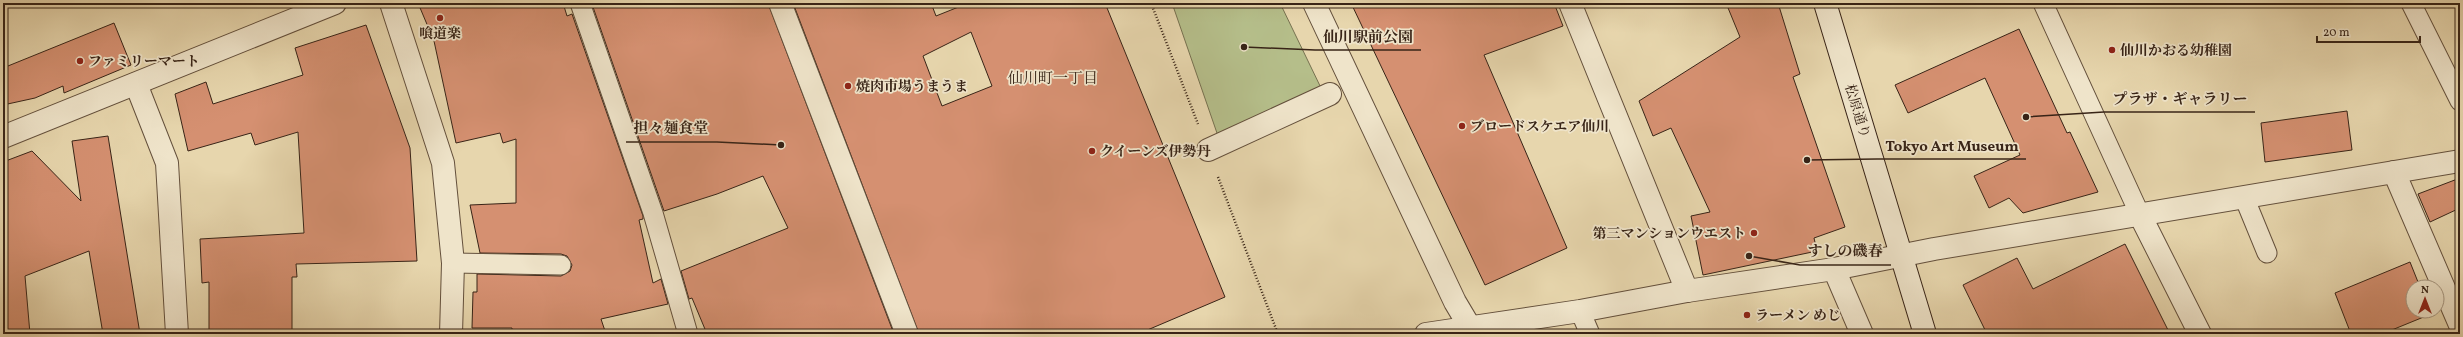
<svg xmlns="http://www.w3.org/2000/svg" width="2463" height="337" viewBox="0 0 2463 337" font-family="Vollkorn,'Noto Serif JP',serif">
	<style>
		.green { fill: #b5be8a; stroke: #767150 }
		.building { fill: #d59071; stroke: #382417; fill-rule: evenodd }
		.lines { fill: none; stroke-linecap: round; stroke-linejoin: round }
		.service-casing { stroke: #64503c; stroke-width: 21 }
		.pedestrian-casing { stroke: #64503c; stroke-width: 24 }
		.minor-casing { stroke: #64503c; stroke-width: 24 }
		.tertiary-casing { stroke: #64503c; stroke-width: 24 }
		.secondary-casing { stroke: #382417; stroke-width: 24 }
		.path { stroke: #382417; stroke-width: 2.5; stroke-dasharray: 1 2; stroke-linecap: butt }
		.service { stroke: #efe4ca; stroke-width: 19 }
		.pedestrian { stroke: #efe4ca; stroke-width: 22 }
		.minor { stroke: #efe4ca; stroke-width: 22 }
		.tertiary { stroke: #efe4ca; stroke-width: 22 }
		.secondary { stroke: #efe4ca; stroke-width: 22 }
		.poi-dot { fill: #8f2418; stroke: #efe4ca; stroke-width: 1.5 }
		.labels { text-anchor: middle; stroke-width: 3.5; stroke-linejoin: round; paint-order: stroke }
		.poi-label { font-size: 14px; font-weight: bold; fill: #382417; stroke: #efe4ca; text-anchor: start }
		.street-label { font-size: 14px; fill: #382417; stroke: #efe4ca }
		.neighbourhood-label { font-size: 15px; fill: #382417; stroke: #efe4ca }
		.leader { fill: none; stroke: #382417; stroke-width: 1.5 }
		.callout-dot { fill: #382417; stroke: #efe4ca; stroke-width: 1.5 }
		.callout-label { font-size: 15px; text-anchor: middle; font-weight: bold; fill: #382417; stroke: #efe4ca; stroke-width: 3.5; stroke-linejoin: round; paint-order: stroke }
	</style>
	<rect width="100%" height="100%" fill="#e7d6ad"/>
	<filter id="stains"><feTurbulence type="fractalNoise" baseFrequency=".005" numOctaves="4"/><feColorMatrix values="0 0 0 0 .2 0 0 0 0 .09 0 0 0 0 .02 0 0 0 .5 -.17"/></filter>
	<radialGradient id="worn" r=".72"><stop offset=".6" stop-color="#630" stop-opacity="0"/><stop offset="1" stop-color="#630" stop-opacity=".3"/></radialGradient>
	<polygon class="green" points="1172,3 1280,3 1322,90 1218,136"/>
	<g class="building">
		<polygon points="418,3 563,3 567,16 572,14 643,216 643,219 639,220 653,283 661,279 668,304 601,319 606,334 512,334 512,328 472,328 473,292 477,292 477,274 561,276 570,271 572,265 567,256 561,254 480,253 470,205 516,203 516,139 503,143 500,133 456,143 434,41"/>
		<polygon points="603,3 768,3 894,334 707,334 692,298 689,299 681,271 788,228 763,176 717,194 664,211 593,7"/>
		<path d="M793,3H931L936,16L961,6L960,3H1105L1225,297L1138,334H919ZM971,32L992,86L942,106L923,56Z"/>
		<polygon points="1351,3 1554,3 1563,26 1484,55 1567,248 1485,285"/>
		<polygon points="1726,3 1778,3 1800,74 1793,77 1845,227 1814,238 1817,251 1703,275 1691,216 1710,212 1671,128 1653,136 1639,101 1740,37"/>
		<polygon points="114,23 131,65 64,93 63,86 35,98 3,105 3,68"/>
		<polygon points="366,25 410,148 417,261 296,264 297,277 292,277 292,334 209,334 209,282 202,283 200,239 304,233 298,132 255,145 251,133 188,151 175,94 206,82 213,104 303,75 295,48"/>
		<polygon points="2019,29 2067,133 2070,132 2098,192 2023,213 2009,198 1989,208 1974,176 2020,155 1985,78 1908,113 1895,85"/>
		<polygon points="2347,111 2352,150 2265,162 2261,123"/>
		<polygon points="108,136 140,334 103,334 89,251 25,276 30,334 3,334 3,162 32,151 81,201 72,141"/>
		<polygon points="2460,178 2460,208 2430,222 2418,194"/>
		<polygon points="2125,244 2170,334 1987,334 1963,285 2017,258 2033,289"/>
		<polygon points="2410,262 2420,287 2413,287 2413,311 2430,311 2431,314 2382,334 2351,334 2335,293"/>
	</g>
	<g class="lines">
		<defs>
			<g id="service">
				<polyline points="580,3 653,213 688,334"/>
				<polyline points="2043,3 2140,215"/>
				<polyline points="2411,3 2460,101"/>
				<polyline points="2244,197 2267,253"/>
				<polyline points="453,263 561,265"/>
				<polyline points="1580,311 1590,334"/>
			</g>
			<g id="pedestrian">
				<polyline points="780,3 907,334"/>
				<polyline points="1208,150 1330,94"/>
			</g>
			<g id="minor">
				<polyline points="391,3 443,163 453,263 451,334"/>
				<polyline points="1570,3 1687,291"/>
				<polyline points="136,84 167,163 177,334"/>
				<polyline points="3,137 335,3"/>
				<polyline points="2394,172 2460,325"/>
				<polyline points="2140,215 2200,334"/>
				<polyline points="1834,269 1862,334"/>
				<polyline points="1426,334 1580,311 1687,291 1834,269 1934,249 2460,161"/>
			</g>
			<polyline id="tertiary" points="1314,3 1455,302 1474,334"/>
			<polyline id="secondary" points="1825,3 1925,334"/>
		</defs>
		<use href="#service" class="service-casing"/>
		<use href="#pedestrian" class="pedestrian-casing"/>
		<use href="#minor" class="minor-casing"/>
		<use href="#tertiary" class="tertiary-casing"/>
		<use href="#secondary" class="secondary-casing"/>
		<g class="path">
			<polyline points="1151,3 1198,124"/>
			<polyline points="1218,177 1278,334"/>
		</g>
		<use href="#service" class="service"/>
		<use href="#pedestrian" class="pedestrian"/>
		<use href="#minor" class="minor"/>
		<use href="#tertiary" class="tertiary"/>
		<use href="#secondary" class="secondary"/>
	</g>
	<g class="poi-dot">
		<circle cx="440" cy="18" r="4"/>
		<circle cx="2112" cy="50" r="4"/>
		<circle cx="80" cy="61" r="4"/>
		<circle cx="848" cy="86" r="4"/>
		<circle cx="1462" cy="126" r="4"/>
		<circle cx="1092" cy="151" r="4"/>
		<circle cx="1754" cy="233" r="4"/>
		<circle cx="1747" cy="315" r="4"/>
	</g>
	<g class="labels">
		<g class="poi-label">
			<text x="440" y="38" text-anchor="middle">喰道楽</text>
			<text x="2120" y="55">仙川かおる幼稚園</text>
			<text x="88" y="66">ファミリーマート</text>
			<text x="856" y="91">焼肉市場うまうま</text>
			<text x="1470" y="131">ブロードスケエア仙川</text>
			<text x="1100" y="156">クイーンズ伊勢丹</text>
			<text x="1746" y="238" text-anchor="end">第三マンションウエスト</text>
			<text x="1755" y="320">ラーメン めじ</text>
		</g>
		<g class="street-label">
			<text transform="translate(1858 111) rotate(73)" y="5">松原通り</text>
		</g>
		<g class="neighbourhood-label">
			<text x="1053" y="83">仙川町一丁目</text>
		</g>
	</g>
	<path class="leader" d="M1244 47L1315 50H1421M2026 117L2104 112H2255M781 145L717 142H626M1807 160L1877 159H2026M1749 256L1800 265H1891"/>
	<g class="callout-dot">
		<circle cx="1244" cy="47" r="4"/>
		<circle cx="2026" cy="117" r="4"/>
		<circle cx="781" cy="145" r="4"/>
		<circle cx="1807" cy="160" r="4"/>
		<circle cx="1749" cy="256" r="4"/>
	</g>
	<g class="callout-label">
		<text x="1368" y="42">仙川駅前公園</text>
		<text x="2180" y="104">プラザ・ギャラリー</text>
		<text x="671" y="133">担々麺食堂</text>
		<text x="1952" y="151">Tokyo Art Museum</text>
		<text x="1845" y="256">すしの磯春</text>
	</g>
	<rect width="2463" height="337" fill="none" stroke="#e7d6ad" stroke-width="16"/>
	<rect x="4" y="4" width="2455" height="329" fill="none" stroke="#382417" stroke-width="2"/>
	<rect x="8" y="8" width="2447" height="321" fill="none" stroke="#382417"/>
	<g transform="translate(2425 299)"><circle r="19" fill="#efe4ca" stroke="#a69782"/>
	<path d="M0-3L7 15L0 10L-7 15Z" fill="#8f2418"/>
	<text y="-6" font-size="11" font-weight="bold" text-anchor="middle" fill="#382417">N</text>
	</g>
	<path d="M2317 36v6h103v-6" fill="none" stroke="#382417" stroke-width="2"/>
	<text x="2323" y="36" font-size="12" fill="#382417" stroke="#efe4ca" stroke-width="3" paint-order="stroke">20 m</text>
	<rect width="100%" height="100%" filter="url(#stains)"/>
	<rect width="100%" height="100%" fill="url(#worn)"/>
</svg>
